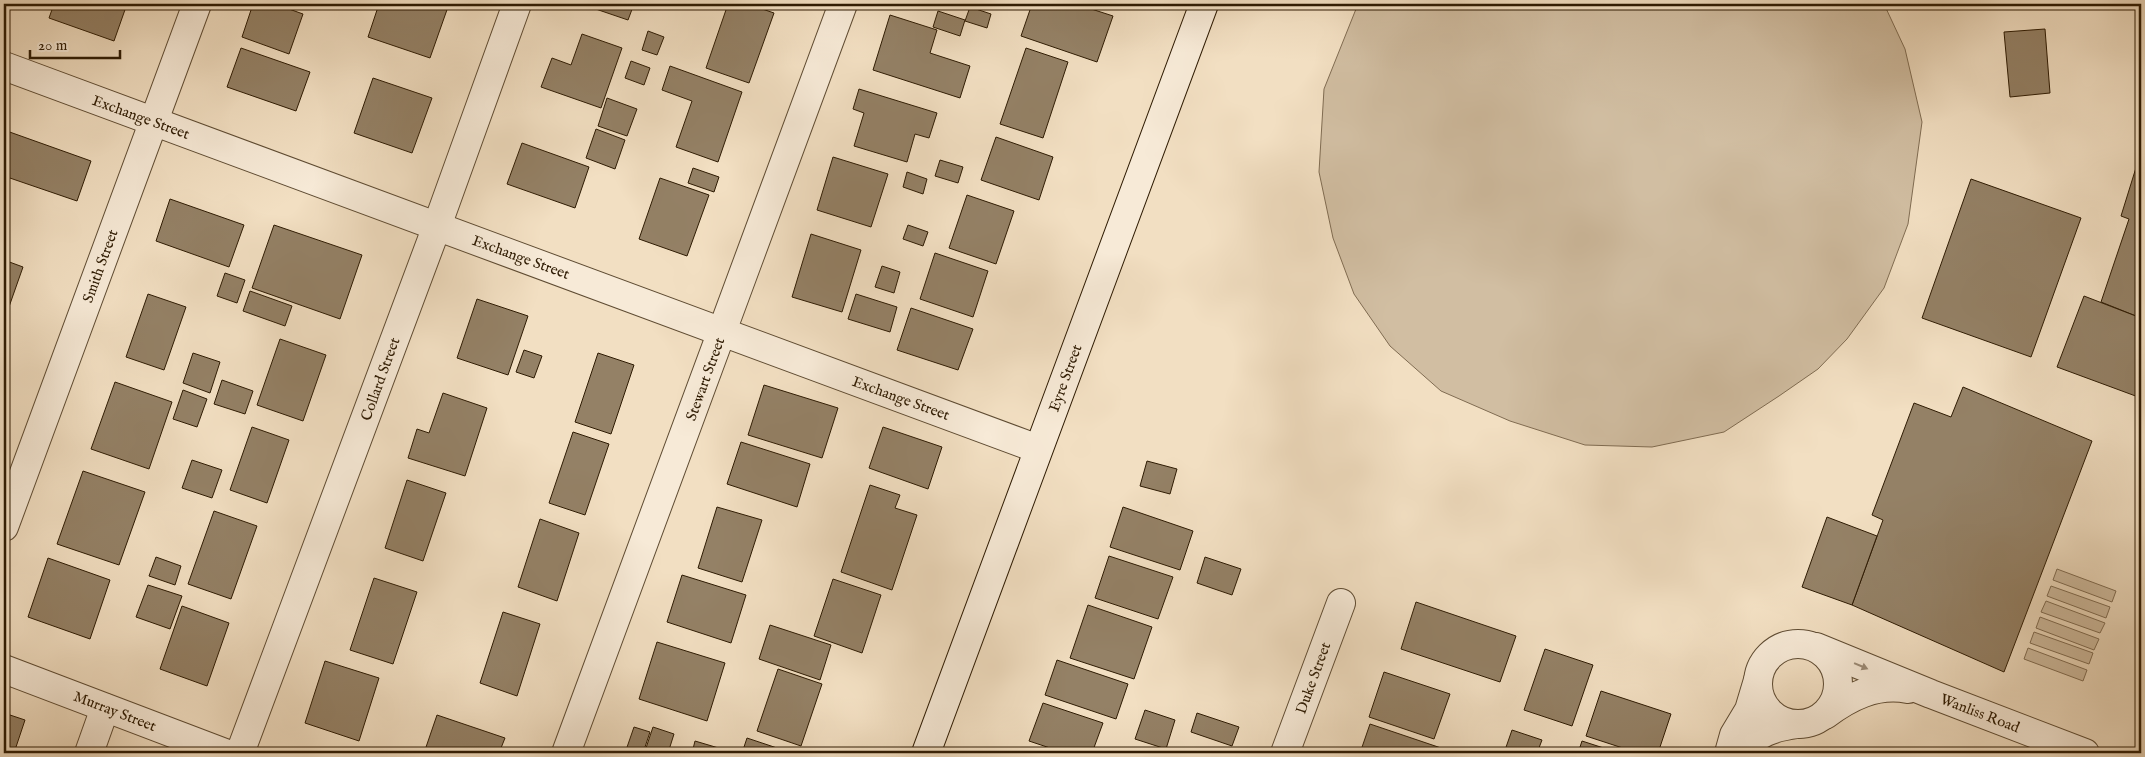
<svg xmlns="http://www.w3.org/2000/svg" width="2145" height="757" viewBox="0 0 2145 757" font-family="'IM FELL English',serif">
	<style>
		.green { fill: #d1bea2; stroke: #806c52 }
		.building { fill: #948166; stroke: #2e1b03 }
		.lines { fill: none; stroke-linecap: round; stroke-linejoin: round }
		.minor-casing { stroke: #5f4c33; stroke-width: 30 }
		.secondary-casing { stroke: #2e1b03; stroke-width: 30 }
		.minor { stroke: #f7ead7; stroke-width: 28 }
		.secondary { stroke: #f7ead7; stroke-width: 28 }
		.oneway { fill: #9d8d78 }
		.labels { text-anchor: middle; stroke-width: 5; stroke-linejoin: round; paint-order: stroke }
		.street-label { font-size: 15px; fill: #2e1b03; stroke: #f7ead7 }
	</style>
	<rect width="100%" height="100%" fill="#f2dfc2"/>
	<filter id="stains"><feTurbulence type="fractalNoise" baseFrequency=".004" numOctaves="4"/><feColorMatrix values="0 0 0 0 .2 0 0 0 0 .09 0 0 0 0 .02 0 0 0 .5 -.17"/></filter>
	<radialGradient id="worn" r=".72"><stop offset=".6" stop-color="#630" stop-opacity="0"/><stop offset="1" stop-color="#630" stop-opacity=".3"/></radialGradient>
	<g class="green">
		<polygon points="1358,4 1884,4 1905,49 1922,122 1908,224 1884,288 1847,339 1818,369 1779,396 1724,432 1652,447 1585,445 1510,421 1441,391 1390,346 1354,294 1333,238 1319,172 1324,89"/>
		<polygon points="2057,569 2116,591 2112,602 2053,580"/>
		<polygon points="2051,586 2110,607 2106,618 2047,596"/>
		<polygon points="2046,601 2105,623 2100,633 2041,612"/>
		<polygon points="2040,617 2099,639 2094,650 2036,628"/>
		<polygon points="2034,632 2093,653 2089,664 2030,643"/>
		<polygon points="2028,648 2087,670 2083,681 2024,659"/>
	</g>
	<g class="building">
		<polygon points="54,4 127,4 114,41 49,18"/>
		<polygon points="253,4 275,4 303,14 289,54 242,37"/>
		<polygon points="379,4 449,4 430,58 368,37"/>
		<polygon points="581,4 634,4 628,20"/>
		<polygon points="728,4 748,4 774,13 749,83 706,68"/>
		<polygon points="1032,4 1076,4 1113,16 1097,62 1021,36"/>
		<polygon points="970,7 991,14 987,28 965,21"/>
		<polygon points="938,11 965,20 960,36 933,27"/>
		<polygon points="890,15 937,30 930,53 970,66 960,98 873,70"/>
		<polygon points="2045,29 2050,93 2010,97 2004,32"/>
		<polygon points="648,31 664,37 657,55 642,50"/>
		<polygon points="582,34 622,48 601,108 541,87 552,58 571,65"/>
		<polygon points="241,48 310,72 296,111 227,87"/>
		<polygon points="1026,48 1068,62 1043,138 1000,124"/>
		<polygon points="631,61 650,68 644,85 625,78"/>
		<polygon points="670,66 742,92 718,162 676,147 692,101 662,90"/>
		<polygon points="373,78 432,98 412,153 354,133"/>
		<polygon points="859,89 937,113 929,138 915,134 907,162 854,146 864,113 853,109"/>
		<polygon points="607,98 637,109 627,136 598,126"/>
		<polygon points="596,129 625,140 615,169 586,158"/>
		<polygon points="4,130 91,161 77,201 4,176"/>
		<polygon points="996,137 1053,157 1039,200 981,180"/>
		<polygon points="522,143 589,167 575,208 507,184"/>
		<polygon points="833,157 888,174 871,227 817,210"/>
		<polygon points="2139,158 2141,159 2141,318 2101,302 2129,219 2121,216"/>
		<polygon points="940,160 963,167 958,183 935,176"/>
		<polygon points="693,168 719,177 714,192 688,183"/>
		<polygon points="907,172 927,179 923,194 903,187"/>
		<polygon points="660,178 709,195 687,256 639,239"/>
		<polygon points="1971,179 2081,218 2031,357 1922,318"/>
		<polygon points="967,195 1014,211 996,264 949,248"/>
		<polygon points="170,199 244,225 229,267 156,241"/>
		<polygon points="274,225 362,255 340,319 252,288"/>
		<polygon points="908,225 928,232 923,246 903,239"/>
		<polygon points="811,234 861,250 842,312 792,297"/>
		<polygon points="935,253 988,271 973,317 920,299"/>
		<polygon points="4,260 23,267 4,321"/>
		<polygon points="882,266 900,272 894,293 875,287"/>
		<polygon points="225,273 245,280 237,303 217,296"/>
		<polygon points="250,291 292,306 285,326 243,311"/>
		<polygon points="148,294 186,307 164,370 126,357"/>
		<polygon points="856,294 897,307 890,332 848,319"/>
		<polygon points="2084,296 2141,318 2141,398 2057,367"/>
		<polygon points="477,299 528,316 508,375 457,358"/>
		<polygon points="911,308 973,329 958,370 897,350"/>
		<polygon points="280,339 326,355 303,421 257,405"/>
		<polygon points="524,350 542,356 534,378 516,372"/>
		<polygon points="193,353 220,362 210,393 183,383"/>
		<polygon points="598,353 634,365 611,434 575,422"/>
		<polygon points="222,380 253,391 245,414 214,404"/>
		<polygon points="115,382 172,402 149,469 91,449"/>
		<polygon points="764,385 838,408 822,458 748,435"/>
		<polygon points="1963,387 2092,441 2004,672 1852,605 1883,520 1872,515 1914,403 1951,417"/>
		<polygon points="183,390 207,399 197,427 173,419"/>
		<polygon points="443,393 487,408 465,476 408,458 417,429 429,433"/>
		<polygon points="252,427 289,440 267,503 230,490"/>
		<polygon points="883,427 942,447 928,489 869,468"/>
		<polygon points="573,432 609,444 585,515 549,503"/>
		<polygon points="741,442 810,464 797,507 727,484"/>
		<polygon points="192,460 222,470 212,498 182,488"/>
		<polygon points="1147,461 1177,469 1170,494 1140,486"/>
		<polygon points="83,471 145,492 119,565 57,544"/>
		<polygon points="407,480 446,493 423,561 385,548"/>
		<polygon points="870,485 900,495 895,508 917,515 892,590 841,572"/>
		<polygon points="717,507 762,520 742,582 698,568"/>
		<polygon points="1123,507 1193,531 1180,570 1110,547"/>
		<polygon points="214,511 257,526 231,599 188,584"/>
		<polygon points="1827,517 1877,536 1852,605 1802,587"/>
		<polygon points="540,519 579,533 557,601 518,587"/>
		<polygon points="1109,556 1173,577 1158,619 1095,598"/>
		<polygon points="156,557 181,566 175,585 149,576"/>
		<polygon points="1205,557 1241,569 1232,595 1197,583"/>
		<polygon points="48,558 110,580 90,639 28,617"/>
		<polygon points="682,575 746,595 731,643 667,622"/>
		<polygon points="374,578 417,592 393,664 350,650"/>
		<polygon points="833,579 881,595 862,653 814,636"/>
		<polygon points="148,585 182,596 170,629 136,617"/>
		<polygon points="1416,602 1516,636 1500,682 1401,649"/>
		<polygon points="1088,605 1152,627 1134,679 1070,658"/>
		<polygon points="182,606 229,623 207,686 160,669"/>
		<polygon points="503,612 540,624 517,696 480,683"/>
		<polygon points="770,625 831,645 820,680 759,659"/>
		<polygon points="657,642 725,663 707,721 639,699"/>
		<polygon points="1545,649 1593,665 1572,726 1524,710"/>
		<polygon points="1057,660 1128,684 1116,719 1045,695"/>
		<polygon points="325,661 379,678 359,741 305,723"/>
		<polygon points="778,669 822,684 801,746 757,731"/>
		<polygon points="1384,672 1450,694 1434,739 1369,717"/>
		<polygon points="1601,691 1671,714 1658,753 1638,753 1586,736"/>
		<polygon points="1043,703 1103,723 1092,753 1065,753 1029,741"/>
		<polygon points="1145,710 1175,720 1166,749 1135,739"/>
		<polygon points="4,713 25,720 14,753 4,753"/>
		<polygon points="1197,713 1239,727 1232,746 1191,732"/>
		<polygon points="437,715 505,738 499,753 424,753"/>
		<polygon points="1370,724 1447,750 1446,753 1360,753"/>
		<polygon points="634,727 650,732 643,753 625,753"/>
		<polygon points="653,727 674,734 668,753 653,753 645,751"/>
		<polygon points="1512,730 1542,740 1537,753 1504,753"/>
		<polygon points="747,738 792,753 742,753"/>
		<polygon points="695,741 732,752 731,753 692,753"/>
		<polygon points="1582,741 1619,753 1578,753"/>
	</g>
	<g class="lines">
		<defs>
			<g id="minor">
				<polyline points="4,66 1038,449"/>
				<polyline points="4,527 197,4"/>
				<circle cx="1798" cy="684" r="40"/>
				<polyline points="1816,647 1931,694 2085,753"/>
				<polyline points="4,669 225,753"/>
				<path d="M1825,715C1849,697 1876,683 1908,689"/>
				<polyline points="89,753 105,708"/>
				<polyline points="240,753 437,226 517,4"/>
				<polyline points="566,753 843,4"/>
				<polyline points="1285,753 1341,603"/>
				<polyline points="1729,753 1734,735 1749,710 1758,680"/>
				<path d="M1741,753C1755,733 1774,727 1797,724"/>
			</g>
			<polyline id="secondary" points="926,753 1204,4"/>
		</defs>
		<use href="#minor" class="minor-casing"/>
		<use href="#secondary" class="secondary-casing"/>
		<use href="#minor" class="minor"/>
		<use href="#secondary" class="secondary"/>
	</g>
	<defs><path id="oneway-solid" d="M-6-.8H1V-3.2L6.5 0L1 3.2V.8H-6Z" transform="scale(1.25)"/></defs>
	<use class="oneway" href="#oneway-solid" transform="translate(1861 666) rotate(23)"/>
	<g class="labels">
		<g class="street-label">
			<text transform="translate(141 117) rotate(20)" y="5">Exchange Street</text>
			<text transform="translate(521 257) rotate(20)" y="5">Exchange Street</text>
			<text transform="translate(100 266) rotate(-70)" y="5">Smith Street</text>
			<text transform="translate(1065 378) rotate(-70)" y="5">Eyre Street</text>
			<text transform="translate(380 379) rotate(-70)" y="5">Collard Street</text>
			<text transform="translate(705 379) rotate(-70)" y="5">Stewart Street</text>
			<text transform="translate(901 398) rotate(20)" y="5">Exchange Street</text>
			<text transform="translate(1313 678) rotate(-70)" y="5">Duke Street</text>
			<text transform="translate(115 711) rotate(21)" y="5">Murray Street</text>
			<text transform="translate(1980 713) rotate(21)" y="5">Wanliss Road</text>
		</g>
	</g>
	<rect width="2145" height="757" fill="none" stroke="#f2dfc2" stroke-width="20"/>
	<rect x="5" y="5" width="2135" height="747" fill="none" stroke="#2e1b03" stroke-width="2.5"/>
	<rect x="10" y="10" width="2125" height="737" fill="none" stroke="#2e1b03"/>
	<path d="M30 50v8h90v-8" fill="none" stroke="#2e1b03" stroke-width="2.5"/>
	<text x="38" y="50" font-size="15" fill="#2e1b03" stroke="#f7ead7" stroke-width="4" paint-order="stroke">20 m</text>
	<rect width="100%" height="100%" filter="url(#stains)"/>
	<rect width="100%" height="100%" fill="url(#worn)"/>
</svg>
